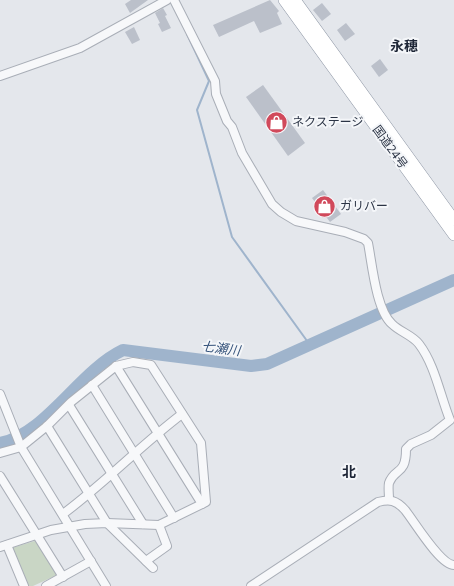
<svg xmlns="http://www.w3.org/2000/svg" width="454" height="586" viewBox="0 0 454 586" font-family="'Noto Sans','Noto Sans JP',sans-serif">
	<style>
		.green { fill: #c9d6c5 }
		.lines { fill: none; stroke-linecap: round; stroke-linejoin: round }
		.stream { stroke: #9fb4cc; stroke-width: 2 }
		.river { stroke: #9fb4cc; stroke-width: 12 }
		.building { fill: #bbc0ca }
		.minor-casing { stroke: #a9aeb7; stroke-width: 10 }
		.highway-casing { stroke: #8b94a3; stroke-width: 12 }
		.minor { stroke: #f7f8fa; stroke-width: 8 }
		.highway { stroke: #fff; stroke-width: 11 }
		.labels { text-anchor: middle; stroke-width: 4; stroke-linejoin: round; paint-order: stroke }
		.poi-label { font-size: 12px; fill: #2b3445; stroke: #f4f6f9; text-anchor: start }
		.street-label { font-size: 12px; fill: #2b3445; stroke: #f4f6f9 }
		.water-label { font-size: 13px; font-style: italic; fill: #34527a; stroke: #f4f6f9 }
		.quarter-label { font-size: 14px; font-weight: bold; fill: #1d2536; stroke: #f4f6f9 }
	</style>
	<rect width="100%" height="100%" fill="#e4e7ec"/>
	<polygon class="green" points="38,540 57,575 33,586 27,586 12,548"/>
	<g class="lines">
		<polyline class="stream" points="187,34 209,81 197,110 232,237 310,345"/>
		<path class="river" d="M0,443C46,434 79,371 123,350L251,366L267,364L454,280"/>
	</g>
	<g class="building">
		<polygon points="131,0 148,0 130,13 125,4"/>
		<polygon points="270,0 279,11 277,13 282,24 260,33 254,21 219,37 213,25"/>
		<polygon points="322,3 331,14 322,21 313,10"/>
		<polygon points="163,8 167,15 165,16 171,28 162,32 158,24 160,23 155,13"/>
		<polygon points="346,23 355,34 345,41 337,30"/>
		<polygon points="134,27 140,40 132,44 125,32"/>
		<polygon points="380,59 388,70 379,77 371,66"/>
		<polygon points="263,85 305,143 288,156 246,97"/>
		<polygon points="323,190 341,214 330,222 312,198"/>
	</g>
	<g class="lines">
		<defs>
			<g id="minor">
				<path d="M174,0L215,81L216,94L227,121L232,127L242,153L272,204L281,212L296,221L345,232L364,239L368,243C372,263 376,310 392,324C400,332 412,335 419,344C435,365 440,395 450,420L431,435L411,444L406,449C406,476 395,467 389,483C388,487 389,494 389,499"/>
				<polyline points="0,76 80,48 167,0"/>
				<polyline points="116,366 202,504"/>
				<polyline points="92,385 174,518"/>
				<polyline points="0,394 21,447 106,586"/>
				<polyline points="69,405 143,524"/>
				<polyline points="47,426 107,523 153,568"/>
				<polyline points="0,453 21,447 47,426 71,402 116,366 133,362 151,365 201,443 206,502 159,525 107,523 85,524 51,530 0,547"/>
				<polyline points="0,476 63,577"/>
				<path d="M63,514C105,483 141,445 182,414"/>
				<polyline points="7,545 24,586"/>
				<polyline points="146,561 167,546 159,525"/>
				<polyline points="46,586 91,561"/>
				<path d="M251,586L378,502C390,499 396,500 405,510C414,521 440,565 454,565"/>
			</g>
			<g id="highway">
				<polyline points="284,0 454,235"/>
				<polyline points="295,0 454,220"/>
			</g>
		</defs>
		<use href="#minor" class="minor-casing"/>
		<use href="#highway" class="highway-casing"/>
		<use href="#minor" class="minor"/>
		<use href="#highway" class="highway"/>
	</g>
	<defs>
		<symbol id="shop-disc" viewBox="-11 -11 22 22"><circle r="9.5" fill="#d1495b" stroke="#f4f6f9"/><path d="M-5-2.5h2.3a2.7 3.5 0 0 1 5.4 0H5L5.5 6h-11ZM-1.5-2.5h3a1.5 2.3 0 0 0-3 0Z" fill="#fff"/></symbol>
	</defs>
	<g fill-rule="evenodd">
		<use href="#shop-disc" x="264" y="110" width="25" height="25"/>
		<use href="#shop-disc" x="312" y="194" width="25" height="25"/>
	</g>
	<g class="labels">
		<g class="poi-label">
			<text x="292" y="126">ネクステージ</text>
			<text x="340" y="210">ガリバー</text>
		</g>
		<g class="street-label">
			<text transform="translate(390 147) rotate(54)" y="4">国道24号</text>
		</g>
		<g class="water-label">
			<text transform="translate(221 348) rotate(7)" y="5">七瀬川</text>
		</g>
		<g class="quarter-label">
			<text x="404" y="51">永穂</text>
			<text x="349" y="477">北</text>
		</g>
	</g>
</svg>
